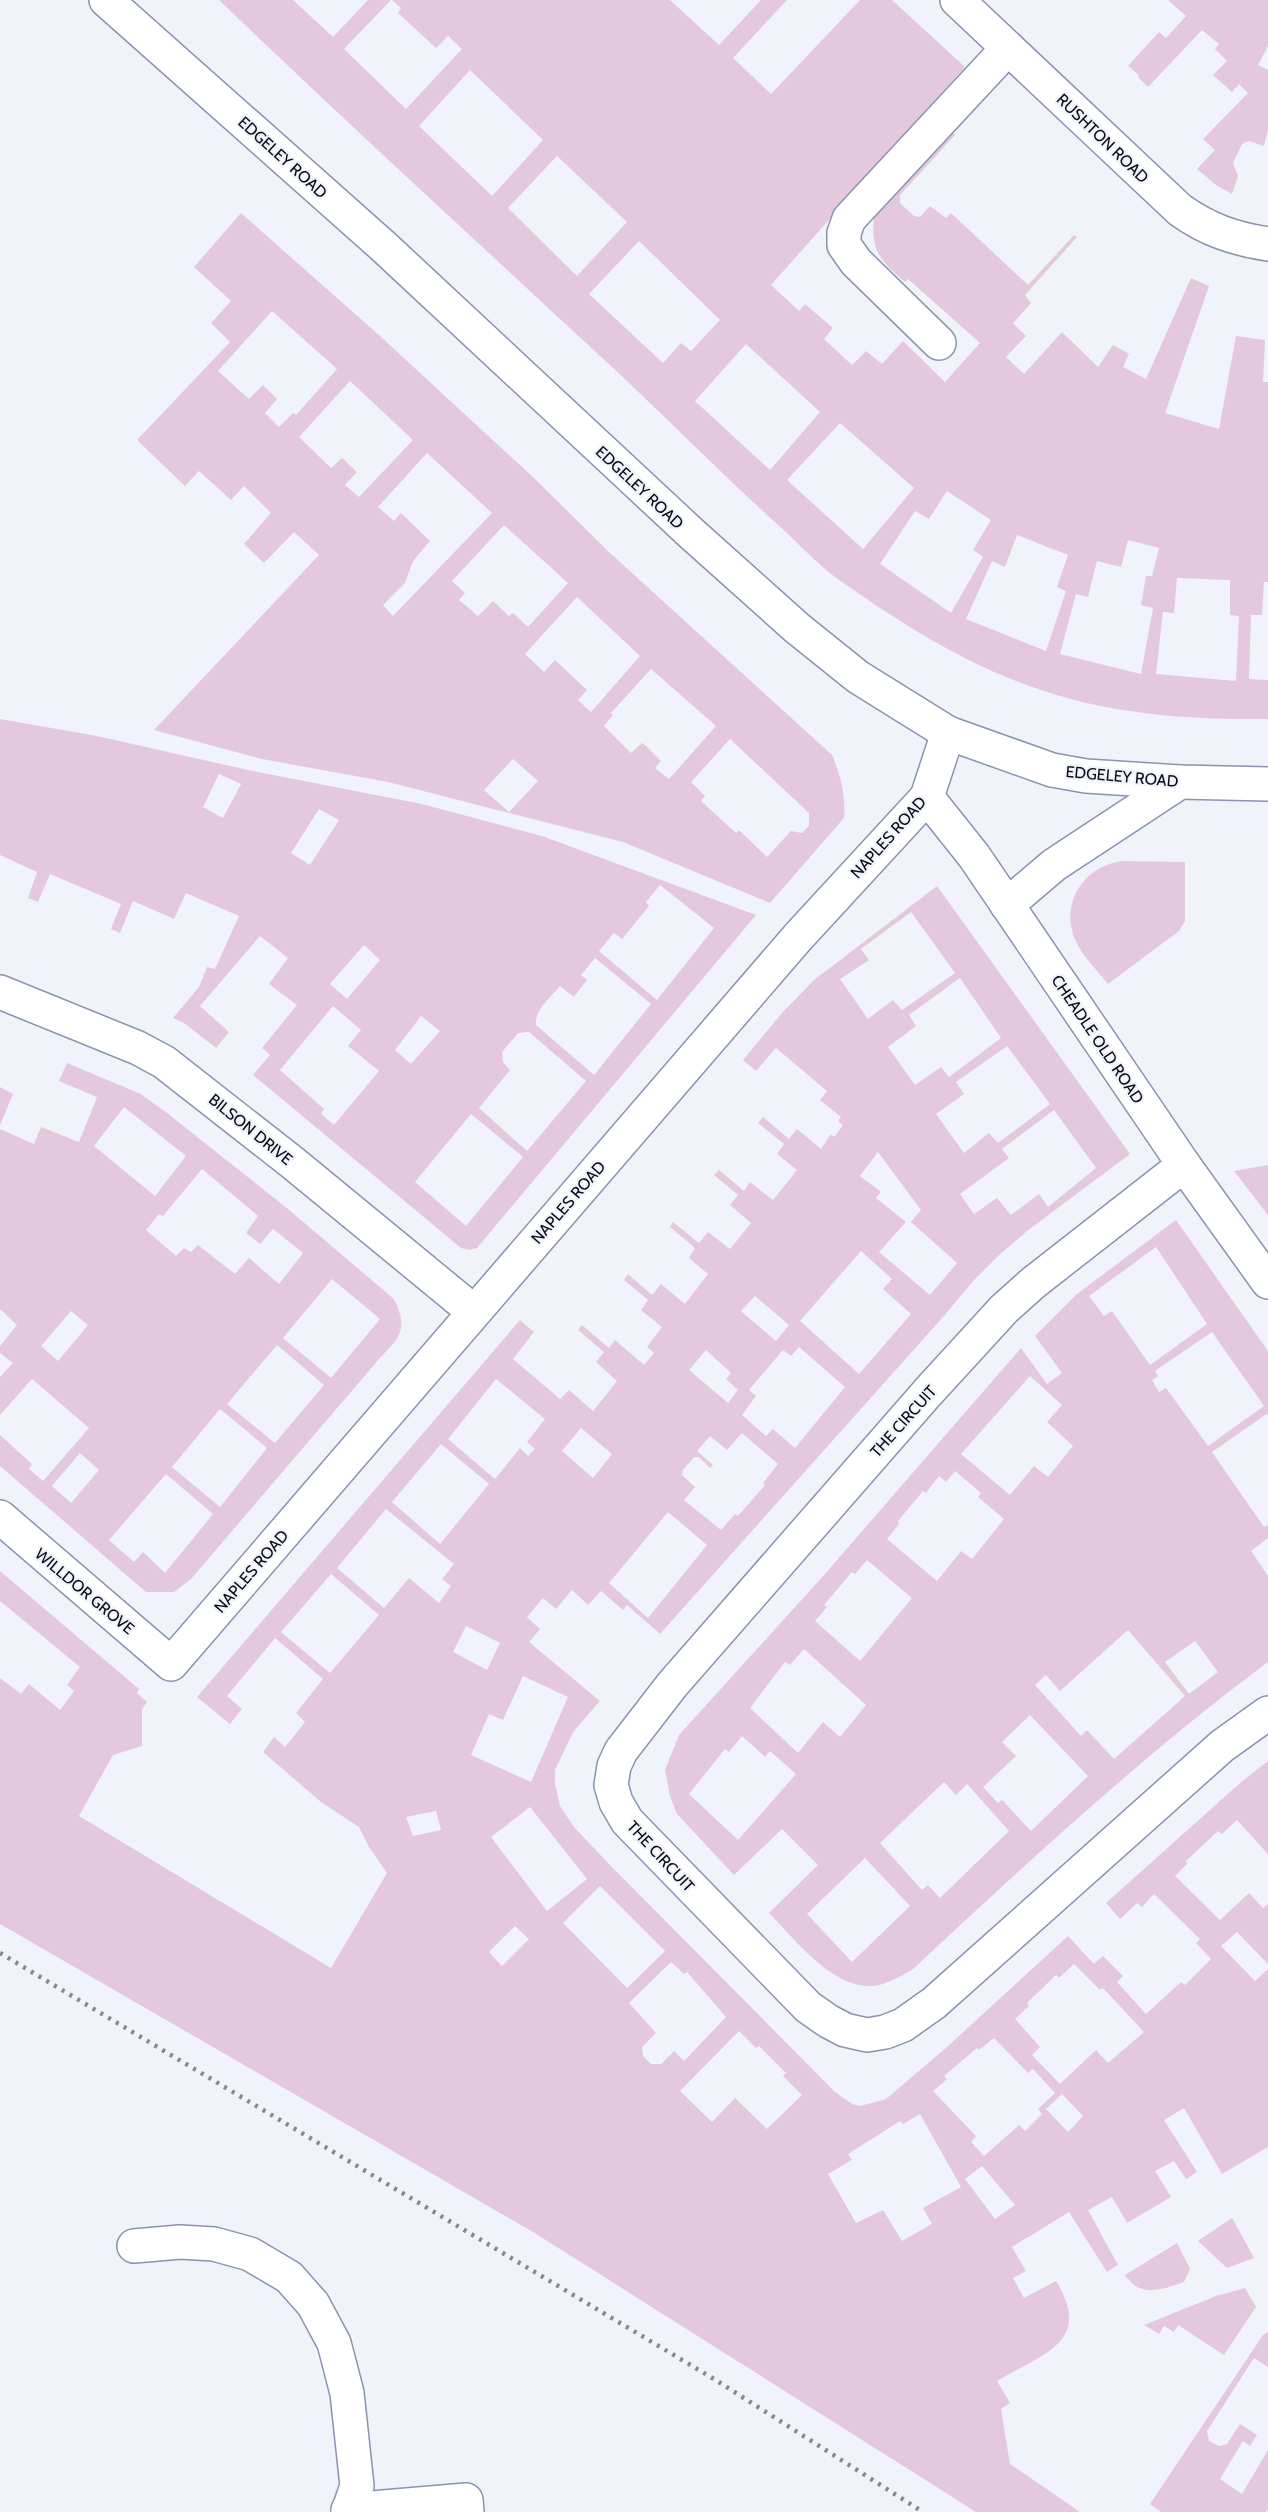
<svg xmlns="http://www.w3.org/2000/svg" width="1268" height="2512" viewBox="0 0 1268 2512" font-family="Cabin,sans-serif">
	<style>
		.green { fill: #e4c9de; fill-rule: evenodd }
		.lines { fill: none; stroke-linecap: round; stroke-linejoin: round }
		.minor-casing { stroke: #8a93b0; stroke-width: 36 }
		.major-casing { stroke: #8a93b0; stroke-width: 36 }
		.minor { stroke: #fff; stroke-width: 33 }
		.major { stroke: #fff; stroke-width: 33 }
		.rail { stroke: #858890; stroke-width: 4.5; stroke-dasharray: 3 6; stroke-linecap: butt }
		.labels { text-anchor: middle; stroke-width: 4.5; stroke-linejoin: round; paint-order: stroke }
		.street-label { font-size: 16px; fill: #080b15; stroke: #f1f3fa }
	</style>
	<rect width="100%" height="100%" fill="#f1f3fa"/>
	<g class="green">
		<path d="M219,0H293L333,37L368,0H391L344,49L406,109L462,49L448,36L436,48L398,13L401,8L392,0H670L719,45L761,0H787L733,58L771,94L860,0H892L965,67L771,285L799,311L805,304L833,328L824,339L852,365L866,351L882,364L903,341L945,382L980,343L908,279L905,282C879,260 869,248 875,213L951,131L955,135L900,195V203L914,216L920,217L930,206L946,218L951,213L1028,285L1074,235L1077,237L1025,295L1031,303L1013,323L1026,336L1006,357L1024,374L1062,332L1098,367L1113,345L1129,354L1123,367L1146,379L1191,278L1209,286L1165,413L1219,429L1236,336L1265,340L1263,382H1268V582H1264L1262,615H1251L1249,679L1268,680V719C1194,720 1118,715 1047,692C971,668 903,625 839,580C817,564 796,541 776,523C715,468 659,410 599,355C472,237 344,120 219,0ZM470,70L543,140L492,196L419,126ZM557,156L627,222L577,276L508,208ZM639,241L720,320L691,351L681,343L663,363L589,294ZM746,344L820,412L770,470L695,401ZM840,423L914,488L863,549L787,480ZM947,491L991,520L973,550L983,557L951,613L880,564L915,511L929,519ZM1017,535L1068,555L1057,587L1066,591L1046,651L966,619L992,561L1005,567ZM1128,540L1159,548L1152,576H1146L1141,605L1153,608L1141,674L1060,654L1076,594L1088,597L1097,561L1121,567ZM1177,578L1230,580V615L1239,616L1236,681L1156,674L1163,612L1174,613Z"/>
		<polygon points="1168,0 1268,0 1268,46 1258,65 1268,70 1268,130 1264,146 1249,141 1242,144 1233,163 1238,176 1232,194 1216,185 1197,169 1215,150 1203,139 1248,93 1239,84 1232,92 1213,75 1227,61 1215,49 1219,44 1202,30 1148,87 1138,77 1139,75 1128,66 1159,32 1166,38 1186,16"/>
		<path d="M241,213L380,336L535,479L609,552L832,755C841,776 846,796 844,818L770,903L623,842L388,782L262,759L154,730L319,555L294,532L264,563L244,544L271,513L244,486L231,500L199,471L185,486L137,440L230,342L211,323L231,301L194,267ZM272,311L337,369L296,415L293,413L279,427L265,413L277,399L263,385L249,399L218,371ZM350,381L413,440L359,497L345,485L357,472L342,458L331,468L299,437ZM427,453L492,513L393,616L383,605L405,583L413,561L430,541L401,513L394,521L378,507ZM504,525L568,583L528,627L513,613L509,616L493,601L478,616L459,600L465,593L452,581ZM577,597L640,656L591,712L578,700L587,690L555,660L544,672L525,654ZM651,669L716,726L669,779L655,768L661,761L645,745L642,743L631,753L604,726L613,715L611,713ZM730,739L809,813V826L802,833L791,831L767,857L739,830L736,833L701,801L705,796L691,782ZM513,759L538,781L509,812L484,790Z"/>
		<path d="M0,719L97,736L248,770L422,804L542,836L756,915L477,1248L470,1250L461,1248L253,1075L270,1055L262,1048L297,1005L269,984L288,958L260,936L200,1006L229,1032L216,1048L184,1023L173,1018L199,987L207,967L215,969L239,916L186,893L174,919L133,901L120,933L111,929L121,904L50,874L38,902L28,898L37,872L0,855ZM219,774L241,784L223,818L203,807ZM319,809L339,820L310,865L291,853ZM660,885L714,928L657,1000L599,951L614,933L622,939L649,906L646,902ZM364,945L380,960L347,999L330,984ZM595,958L651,1004L594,1075L536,1025C534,1010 551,997 560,986L574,997L587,980L581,975ZM333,1006L361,1030L348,1046L379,1071L334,1125L321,1114L324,1109L280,1070ZM421,1016L440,1031L411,1064L395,1050ZM529,1032L586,1081L527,1151L479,1108L510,1070L503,1062L502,1052L518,1033ZM471,1114L523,1157L466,1226L415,1182Z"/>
		<path d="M1123,861L1185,862V921L1179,931L1108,984C1097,970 1081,955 1075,939C1060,902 1085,865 1123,861Z"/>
		<path d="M937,886L1130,1154L1027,1231L997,1257L974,1280L943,1317L660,1634L627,1605L623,1610L601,1591L588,1605L572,1590L556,1609L543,1598L527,1617L540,1629L529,1642L600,1701L573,1732L555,1770V1784L560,1806L574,1827L609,1864L835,2092L852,2104L860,2106L886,2099L947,2047L1068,1936L1094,1964L1103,1956L1123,1976L1117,1982L1146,2014L1181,1982L1185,1985L1211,1959L1196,1943L1200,1939L1154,1894L1142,1907L1137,1903L1120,1919L1106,1903L1240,1783L1268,1761V1854L1237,1820L1222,1834L1218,1831L1186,1861L1187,1864L1175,1876L1220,1920L1249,1893L1263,1908L1268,1904V1964L1237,1932L1221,1946L1255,1981L1268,1969V2147L1222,2174L1184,2108L1164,2120L1197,2172L1186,2179L1174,2161L1155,2171L1171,2197L1127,2223L1112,2197L1088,2210L1118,2265L1107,2272L1069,2212L1012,2247L1026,2271L1013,2278L1024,2298L1056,2281C1094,2343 1042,2354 997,2381L1010,2403L1001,2409L1010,2464L1080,2512H976L533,2232L0,1924V1678L21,1694L29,1684L60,1710L74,1691L67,1685L80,1667L0,1601V1571L139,1689L137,1693L147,1702L142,1709V1746L113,1755L79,1816L331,1968L387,1873L369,1847L359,1827L321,1802L263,1752L274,1737L285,1747L305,1722L296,1713L323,1679L275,1638L227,1696L242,1709L230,1724L197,1697L520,1320L534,1332L513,1359L560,1399L569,1390L593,1411L617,1381L596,1362L604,1352L578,1330L582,1325L609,1348L615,1340L644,1365L654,1353L647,1347L662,1327L641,1310L648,1300L624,1280L628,1274L652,1295L661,1284L685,1304L708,1274L689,1258L695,1248L670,1227L673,1222L699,1243L708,1232L730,1249L751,1223L730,1205L738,1195L714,1175L719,1170L744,1191L750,1182L773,1200L797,1170L777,1154L784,1144L758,1123L763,1117L789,1139L797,1129L821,1149L831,1134L834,1137L843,1125L838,1121L841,1117L820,1100L827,1091L776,1048L756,1071L743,1060L782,1013L814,980ZM911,912L955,973L902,1010L893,1000L868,1019L840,979L869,960L861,949ZM960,978L1001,1038L949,1077L941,1067L915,1085L888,1047L916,1026L909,1015ZM1007,1046L1050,1104L998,1143L989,1133L964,1153L936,1114L964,1094L956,1082ZM1054,1110L1096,1168L1048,1207L1039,1194L1011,1215L997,1198L974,1214L960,1194L1009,1158L1002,1149ZM878,1152L921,1210L911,1222L957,1263L930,1295L879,1252L906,1222L876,1198L881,1192L860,1176ZM861,1251L892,1279L883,1289L911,1314L859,1374L800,1321ZM755,1296L789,1325L776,1341L741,1311ZM799,1347L845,1387L795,1448L773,1429L766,1436L742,1415L756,1396L749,1390L783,1350L791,1356ZM706,1350L731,1373L726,1379L738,1390L728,1403L689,1370ZM496,1379L545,1419L527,1442L535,1449L528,1456L520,1448L495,1479L448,1439ZM581,1428L612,1454L593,1478L562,1451ZM742,1433L778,1464L763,1483L765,1485L738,1516L735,1514L721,1530L684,1500L695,1487L682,1475L683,1470L694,1457H699L710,1468L713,1465L697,1451L710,1436L727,1450ZM441,1444L489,1484L440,1544L392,1502ZM386,1509L454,1564L442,1579L451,1586L439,1603L409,1578L384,1608L337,1568ZM668,1512L707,1545L648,1618L609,1583ZM331,1574L379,1615L330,1673L281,1632ZM466,1626L500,1643L487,1670L453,1652ZM523,1676L568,1697L531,1782L471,1755L489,1714L503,1720ZM530,1807L587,1879L547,1911L491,1837ZM436,1811L441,1830L413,1836L406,1817ZM600,1886L665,1951L627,1988L563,1923ZM515,1926L529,1939L502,1966L489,1952ZM671,1962L684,1974L687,1972L726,2017L684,2061L674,2051L661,2064H651L643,2056L642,2047L656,2033L629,2003ZM1074,1964L1100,1990L1102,1988L1104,1989L1144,2032L1108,2063L1096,2050L1060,2084L1032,2055L1040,2047L1015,2019L1029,2006L1027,2003L1056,1975L1059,1978ZM739,2031L756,2048L759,2046L786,2073L783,2076L802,2095L767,2129L735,2098L712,2122L680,2091ZM994,2038L1028,2073L1033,2069L1055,2093L1038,2109L1042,2114L1025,2131L1019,2125L984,2156L971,2142L976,2136L933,2091L947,2079L944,2076L977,2048L979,2050ZM1062,2094L1083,2116L1068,2132L1046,2109ZM920,2114L961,2187L923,2208L932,2224L902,2241L883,2210L856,2223L828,2174L852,2160L848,2154L900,2121L903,2124ZM982,2166L1015,2205L995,2219L965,2179Z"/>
		<path d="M67,1063L141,1094L167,1113L288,1209L394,1299C411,1334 396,1339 374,1365L191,1579L174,1592H146L0,1466V1435L32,1464L29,1469L43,1481L89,1428L32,1379L0,1415V1377L13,1363L0,1353V1346L17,1325L0,1309V1129L34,1144L41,1127L79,1142L97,1097L59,1081ZM124,1107L186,1156L155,1196L94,1146ZM202,1169L258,1216L246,1233L260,1244L273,1229L303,1253L279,1284L249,1258L235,1274L198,1245L191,1252L184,1248L176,1256L146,1230L159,1214L163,1216ZM332,1279L380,1319L331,1378L283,1338ZM71,1311L88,1325L58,1361L41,1346ZM277,1345L324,1385L275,1443L227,1404ZM220,1409L267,1448L220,1507L172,1467ZM80,1453L99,1470L71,1503L52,1486ZM166,1474L213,1514L165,1573L143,1552L134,1562L109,1540Z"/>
		<polygon points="0,1087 13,1094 0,1125"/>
		<polygon points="1268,1165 1268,1215 1234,1171"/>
		<path d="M1176,1220L1268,1351V1413L1212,1452L1264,1527L1268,1525V1538L1251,1551L1268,1576V1662C1142,1756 1027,1863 912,1970C900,1976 886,1985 873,1986C832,1989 795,1939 769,1913L818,1865L782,1829L734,1875L677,1814L670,1796L665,1770L679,1735L824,1575L1021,1348L1047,1384L1062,1373L1035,1336L1077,1294ZM1156,1247L1207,1324L1150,1365L1112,1311L1104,1316L1089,1296ZM1212,1332L1264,1406L1208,1446L1166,1388L1159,1392L1152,1380L1158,1376L1155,1371ZM1030,1376L1062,1405L1047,1422L1073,1446L1048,1477L1034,1466L1010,1495L961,1454ZM955,1471L981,1493L978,1497L1004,1519L972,1559L961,1551L937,1581L887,1539L899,1524L898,1521L923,1491L926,1493L939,1476L946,1482ZM867,1560L912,1598L860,1661L815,1621L827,1607L824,1605L852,1572L855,1574ZM1128,1630L1185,1696L1114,1759L1087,1730L1081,1736L1035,1685L1046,1675L1060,1691ZM1195,1641L1218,1672L1189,1694L1165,1662ZM804,1649L866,1705L840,1737L823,1722L798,1753L750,1708L785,1662L790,1665ZM1030,1715L1088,1776L1031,1831L1002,1800L998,1803L983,1787L1016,1756L1002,1742ZM742,1736L765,1757L770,1751L796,1774L738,1840L689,1794L725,1749L729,1752ZM944,1782L956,1795L967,1784L1009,1831L940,1898L928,1885L922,1890L880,1843ZM865,1858L910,1906L852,1962L807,1914Z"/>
		<polygon points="1232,2218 1254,2258 1227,2268 1198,2241"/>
		<path d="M1177,2243L1190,2269L1184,2282C1161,2290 1140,2298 1125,2275Z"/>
		<polygon points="1245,2288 1256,2307 1224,2355 1178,2325 1174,2332 1164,2326 1159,2334 1144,2325 1216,2296"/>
		<polygon points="1268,2332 1268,2367 1254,2358 1207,2431 1209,2441 1219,2446 1227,2444 1240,2424 1257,2435 1250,2446 1243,2441 1220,2479 1242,2494 1268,2450 1268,2509 1266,2512 1161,2512 1150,2504 1263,2335"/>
	</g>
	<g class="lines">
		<defs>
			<g id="minor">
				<path d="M957,0L1180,210C1208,230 1235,239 1268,244"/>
				<polyline points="939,343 856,262 844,245 844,233 849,219 1008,48"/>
				<polyline points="927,797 974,856 1184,1165 1268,1282"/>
				<polyline points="0,992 138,1048 164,1062 293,1163 473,1311"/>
				<polyline points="1184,1165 1033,1283 1004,1309 928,1392 672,1685 621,1751 614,1766 611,1785 616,1802 627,1821 808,2007 828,2021 845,2030 867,2035 885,2032 903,2025 934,2003 1222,1746 1268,1713"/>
				<polyline points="0,1517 171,1664 798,937 927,797 948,733"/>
				<polyline points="134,2246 180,2242 214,2244 250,2254 289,2277 313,2304 334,2343 347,2393 357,2486 348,2512"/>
				<polyline points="348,2510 466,2500 467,2512"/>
			</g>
			<g id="major">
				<polyline points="106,0 383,246 692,534 797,628 858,677 948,733 1052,770 1086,776 1180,782 1268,784"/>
				<polyline points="1007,905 1054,865 1180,782"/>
			</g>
		</defs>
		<use href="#minor" class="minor-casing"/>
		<use href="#major" class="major-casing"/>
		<use href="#minor" class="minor"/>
		<use href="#major" class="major"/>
		<polyline class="rail" points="0,1953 714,2379 923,2512"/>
	</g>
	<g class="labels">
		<g class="street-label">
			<text transform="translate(1103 138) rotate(44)" y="6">RUSHTON ROAD</text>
			<text transform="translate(283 157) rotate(42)" y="6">EDGELEY ROAD</text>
			<text transform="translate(640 487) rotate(43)" y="6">EDGELEY ROAD</text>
			<text transform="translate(1122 776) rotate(5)" y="6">EDGELEY ROAD</text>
			<text transform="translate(888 837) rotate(-48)" y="6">NAPLES ROAD</text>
			<text transform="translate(1098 1039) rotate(56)" y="6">CHEADLE OLD ROAD</text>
			<text transform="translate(251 1129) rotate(39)" y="6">BILSON DRIVE</text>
			<text transform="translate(568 1202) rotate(-49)" y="6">NAPLES ROAD</text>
			<text transform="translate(903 1421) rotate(-48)" y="6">THE CIRCUIT</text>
			<text transform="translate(251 1571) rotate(-49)" y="6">NAPLES ROAD</text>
			<text transform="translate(85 1591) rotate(40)" y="6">WILLDOR GROVE</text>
			<text transform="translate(661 1856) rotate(47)" y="6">THE CIRCUIT</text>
		</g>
	</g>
</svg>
